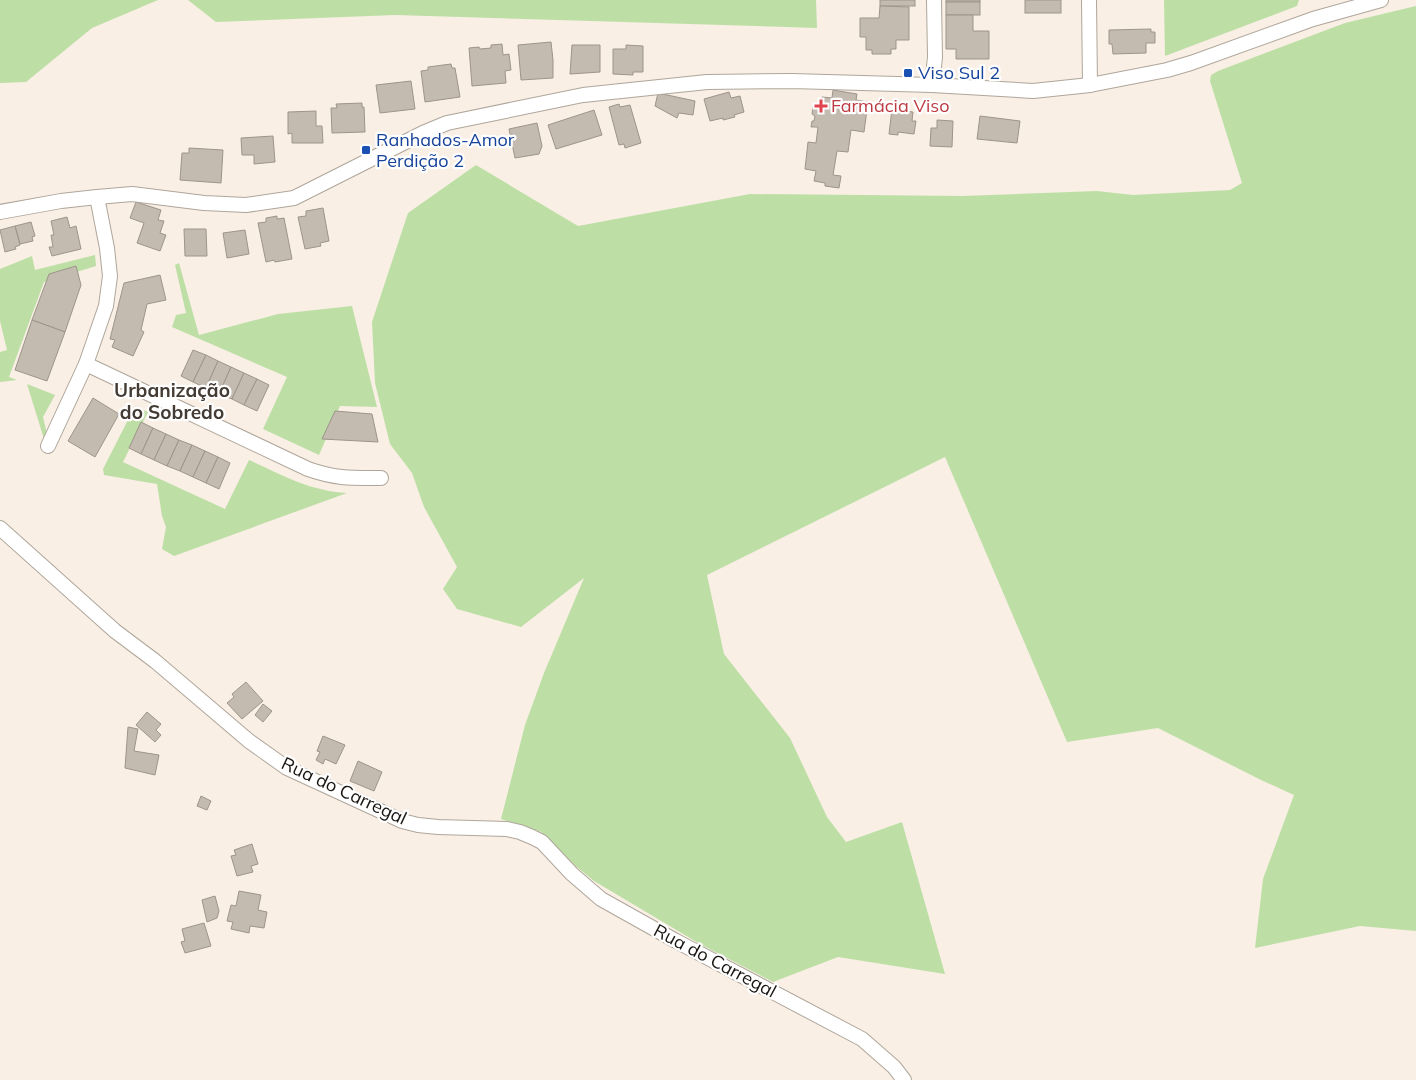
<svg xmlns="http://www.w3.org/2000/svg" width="1416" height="1080" viewBox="0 0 1416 1080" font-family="Mulish,sans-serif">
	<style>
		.green { fill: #bddfa6 }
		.building { fill: #c4bbb0; stroke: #9e958a }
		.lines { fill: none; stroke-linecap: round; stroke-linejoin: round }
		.minor-casing { stroke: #afa69b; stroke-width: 16 }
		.minor { stroke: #fff; stroke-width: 14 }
		.transit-dot { fill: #1a4fb4; stroke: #fefefe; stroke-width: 2 }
		.health-dot { fill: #e0444e; stroke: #fefefe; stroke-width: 2 }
		.labels { text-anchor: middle; stroke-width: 4.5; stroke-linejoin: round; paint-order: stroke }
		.transit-label { font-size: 18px; fill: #164399; stroke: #fefefe; text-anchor: start }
		.health-label { font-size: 18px; fill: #be3a42; stroke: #fefefe; text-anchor: start }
		.street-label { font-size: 18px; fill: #181511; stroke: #fefefe }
		.neighbourhood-label { font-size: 19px; font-weight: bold; fill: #443c34; stroke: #fefefe }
	</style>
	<rect width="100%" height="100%" fill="#f9efe4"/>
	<g class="green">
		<polygon points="0,0 158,0 92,28 26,82 0,83"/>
		<polygon points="188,0 816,0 817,28 395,15 216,22"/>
		<polygon points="1164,0 1299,0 1297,6 1165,56"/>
		<polygon points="1416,6 1416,931 1360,926 1255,948 1263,879 1294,795 1261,780 1158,728 1067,742 945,457 707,575 724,654 790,738 827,817 846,842 902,822 945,974 838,957 773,982 700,944 594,881 567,859 541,832 501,819 525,725 544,673 584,578 521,627 457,609 443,589 457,567 424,507 412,473 390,444 375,383 372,322 408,213 476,165 578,226 750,194 963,196 1097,191 1133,195 1230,190 1242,183 1210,81 1211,75 1218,71 1345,23"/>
		<polygon points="95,255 96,266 44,282 9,377 17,380 0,382 0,352 7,350 0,321 0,269 32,256 35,270"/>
		<polygon points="179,263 199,335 278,314 352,306 377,407 340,406 319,455 263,429 287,377 172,327 176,315 186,313 175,265"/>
		<polygon points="27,384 55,395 43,417 47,434 44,439"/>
		<path d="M136,407L148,412L123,462L225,509L249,460C282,475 309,491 347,493L174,556L162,549L166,527L162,516L157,484L104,475L103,469L130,416Z"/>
	</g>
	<g class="building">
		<rect x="880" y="0" width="35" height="6"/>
		<rect x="946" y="0" width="34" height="2"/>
		<rect x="1025" y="0" width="36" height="13"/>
		<rect x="946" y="2" width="34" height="13"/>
		<polygon points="880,6 909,7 909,40 896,40 896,49 891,49 891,54 872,54 872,50 866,50 866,37 860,37 860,18 879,18"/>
		<polygon points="946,15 973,15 973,31 989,31 989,59 956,59 956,49 946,49"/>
		<polygon points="1151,29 1151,32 1155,32 1155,43 1146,43 1146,53 1113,54 1112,44 1109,44 1109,30"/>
		<polygon points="551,42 553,60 553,78 521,80 518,45"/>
		<polygon points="502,44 503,55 509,54 511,70 505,71 506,83 472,86 469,48 479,47 480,49 491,48 491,45"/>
		<polygon points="572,45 600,45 600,72 570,74"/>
		<polygon points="626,45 643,46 643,72 633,72 633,75 613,74 613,49 626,49"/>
		<polygon points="451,64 452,68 455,68 460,97 425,102 421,71 428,70 428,67"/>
		<polygon points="411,81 415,109 380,113 376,85"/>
		<polygon points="833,90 857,94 856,100 868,102 864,132 851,130 848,152 837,151 833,175 841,176 839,188 825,186 825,183 814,181 816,171 805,169 808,142 816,143 818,127 811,127 812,121 814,121 815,116 812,114 813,107 820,108 822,97 832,98"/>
		<polygon points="729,92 731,98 740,96 744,112 734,115 735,117 723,120 723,118 710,121 704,99"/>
		<polygon points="658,93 695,101 693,115 679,113 677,118 655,106"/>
		<polygon points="362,103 362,107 364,107 365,132 332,133 331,108 337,108 336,104"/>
		<polygon points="619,104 620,107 630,105 641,143 625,148 624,144 619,145 609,107"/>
		<polygon points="892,109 913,112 912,121 916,121 914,134 898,132 898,135 889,134"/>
		<polygon points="594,110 602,135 556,149 548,125"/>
		<polygon points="316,111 316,126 322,126 323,143 292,143 292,133 288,134 288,112"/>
		<polygon points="980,116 1020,121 1017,143 977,139"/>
		<polygon points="937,120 953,121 952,147 930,146 931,128 937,128"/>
		<polygon points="537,123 542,146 539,154 515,158 509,129"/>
		<polygon points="273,136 275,162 254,164 254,155 242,155 241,138"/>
		<polygon points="189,148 223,150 221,183 180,180 182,153 189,153"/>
		<polygon points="136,202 161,210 158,220 164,221 160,233 166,235 160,251 137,243 144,223 130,218"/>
		<polygon points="323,208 329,241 320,243 321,246 305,249 298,217 306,216 306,211"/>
		<polygon points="277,216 277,219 284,218 292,259 275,262 274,260 266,262 258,223 266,222 266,218"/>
		<polygon points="67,217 70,228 76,226 81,249 52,256 49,247 53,247 51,235 54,235 51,221"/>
		<polygon points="31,222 35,236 32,237 33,241 20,244 15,226"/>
		<polygon points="15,226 20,245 15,247 16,249 5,252 0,230"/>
		<polygon points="184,229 206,229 207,256 185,256"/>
		<polygon points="245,230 249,254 227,258 223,233"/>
		<polygon points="76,266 81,285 65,332 32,320 49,274"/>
		<polygon points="160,275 166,300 147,304 141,330 144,332 133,356 112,347 115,340 110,339 124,283"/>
		<polygon points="32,320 65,332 47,381 15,370"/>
		<polygon points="193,350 206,355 193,382 181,376"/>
		<polygon points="206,355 218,361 206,388 193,382"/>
		<polygon points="218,361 231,367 219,394 206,388"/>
		<polygon points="231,367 244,373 232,399 219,394"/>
		<polygon points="244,373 257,379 244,405 232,399"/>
		<polygon points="257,379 269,385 257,411 244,405"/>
		<polygon points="93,398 119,414 95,457 68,441"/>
		<polygon points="335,411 372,414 378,442 322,439"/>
		<polygon points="141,422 153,428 141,454 129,448"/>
		<polygon points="153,428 166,434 154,460 141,454"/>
		<polygon points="166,434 179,440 167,466 154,460"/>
		<polygon points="179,440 192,445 180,471 167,466"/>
		<polygon points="192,445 205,451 193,477 180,471"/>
		<polygon points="205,451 218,457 206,483 193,477"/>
		<polygon points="218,457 230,463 219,489 206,483"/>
		<polygon points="246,682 263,701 242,719 227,703 234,697 232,694"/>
		<polygon points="263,704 272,711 263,722 255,715"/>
		<polygon points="147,712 161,724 156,730 161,735 155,742 136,725"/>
		<polygon points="128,727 138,729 134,751 159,755 155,775 125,768"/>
		<polygon points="323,736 345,745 336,764 325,759 323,764 316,760 320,752 317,751"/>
		<polygon points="358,761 382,772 374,791 350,781"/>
		<polygon points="201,796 211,801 207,810 197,806"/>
		<polygon points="252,844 258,864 251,866 253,872 237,876 231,856 236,855 234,850"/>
		<polygon points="239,891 261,895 258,910 267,912 264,928 250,926 249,933 231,929 233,922 227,921 231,905 236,906"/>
		<polygon points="215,896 219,911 217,918 207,922 202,900"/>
		<polygon points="204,923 211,946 185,953 181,942 185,941 182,929"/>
	</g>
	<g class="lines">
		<defs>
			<g id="minor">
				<polyline points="1089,0 1090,85"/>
				<polyline points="932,85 935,57 934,0"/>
				<polyline points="0,212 61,201 97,197 132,194 204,203 246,205 294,198 423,133 447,123 583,95 707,82 792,81 932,85 1033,91 1090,85 1167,70 1191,63 1313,19 1381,0"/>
				<path d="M86,364L308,469C336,479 353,478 381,478"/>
				<polyline points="48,446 86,364 106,306 110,276 107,248 97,197"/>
				<polyline points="0,528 115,631 155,661 249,741 287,768 402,821 418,825 438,827 507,829 520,832 532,837 542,842 572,874 601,899 676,941 862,1039 894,1067 904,1080"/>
			</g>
		</defs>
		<use href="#minor" class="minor-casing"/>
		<use href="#minor" class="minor"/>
	</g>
	<g class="transit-dot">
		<rect x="903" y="68" width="10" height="10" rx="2.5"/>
		<rect x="361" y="145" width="10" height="10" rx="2.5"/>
	</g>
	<path class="health-dot" d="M818.5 98.5h5v5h5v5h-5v5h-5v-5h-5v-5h5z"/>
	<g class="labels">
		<g class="transit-label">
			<text x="918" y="79">Viso Sul 2</text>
			<text x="376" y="146">Ranhados-Amor<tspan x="376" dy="21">Perdição 2</tspan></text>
		</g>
		<g class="health-label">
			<text x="831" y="112">Farmácia Viso</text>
		</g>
		<g class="street-label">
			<text transform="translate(344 791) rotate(25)" y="6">Rua do Carregal</text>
			<text transform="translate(715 961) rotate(28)" y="6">Rua do Carregal</text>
		</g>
		<g class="neighbourhood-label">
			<text x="172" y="397">Urbanização<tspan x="172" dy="22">do Sobredo</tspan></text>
		</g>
	</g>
</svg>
